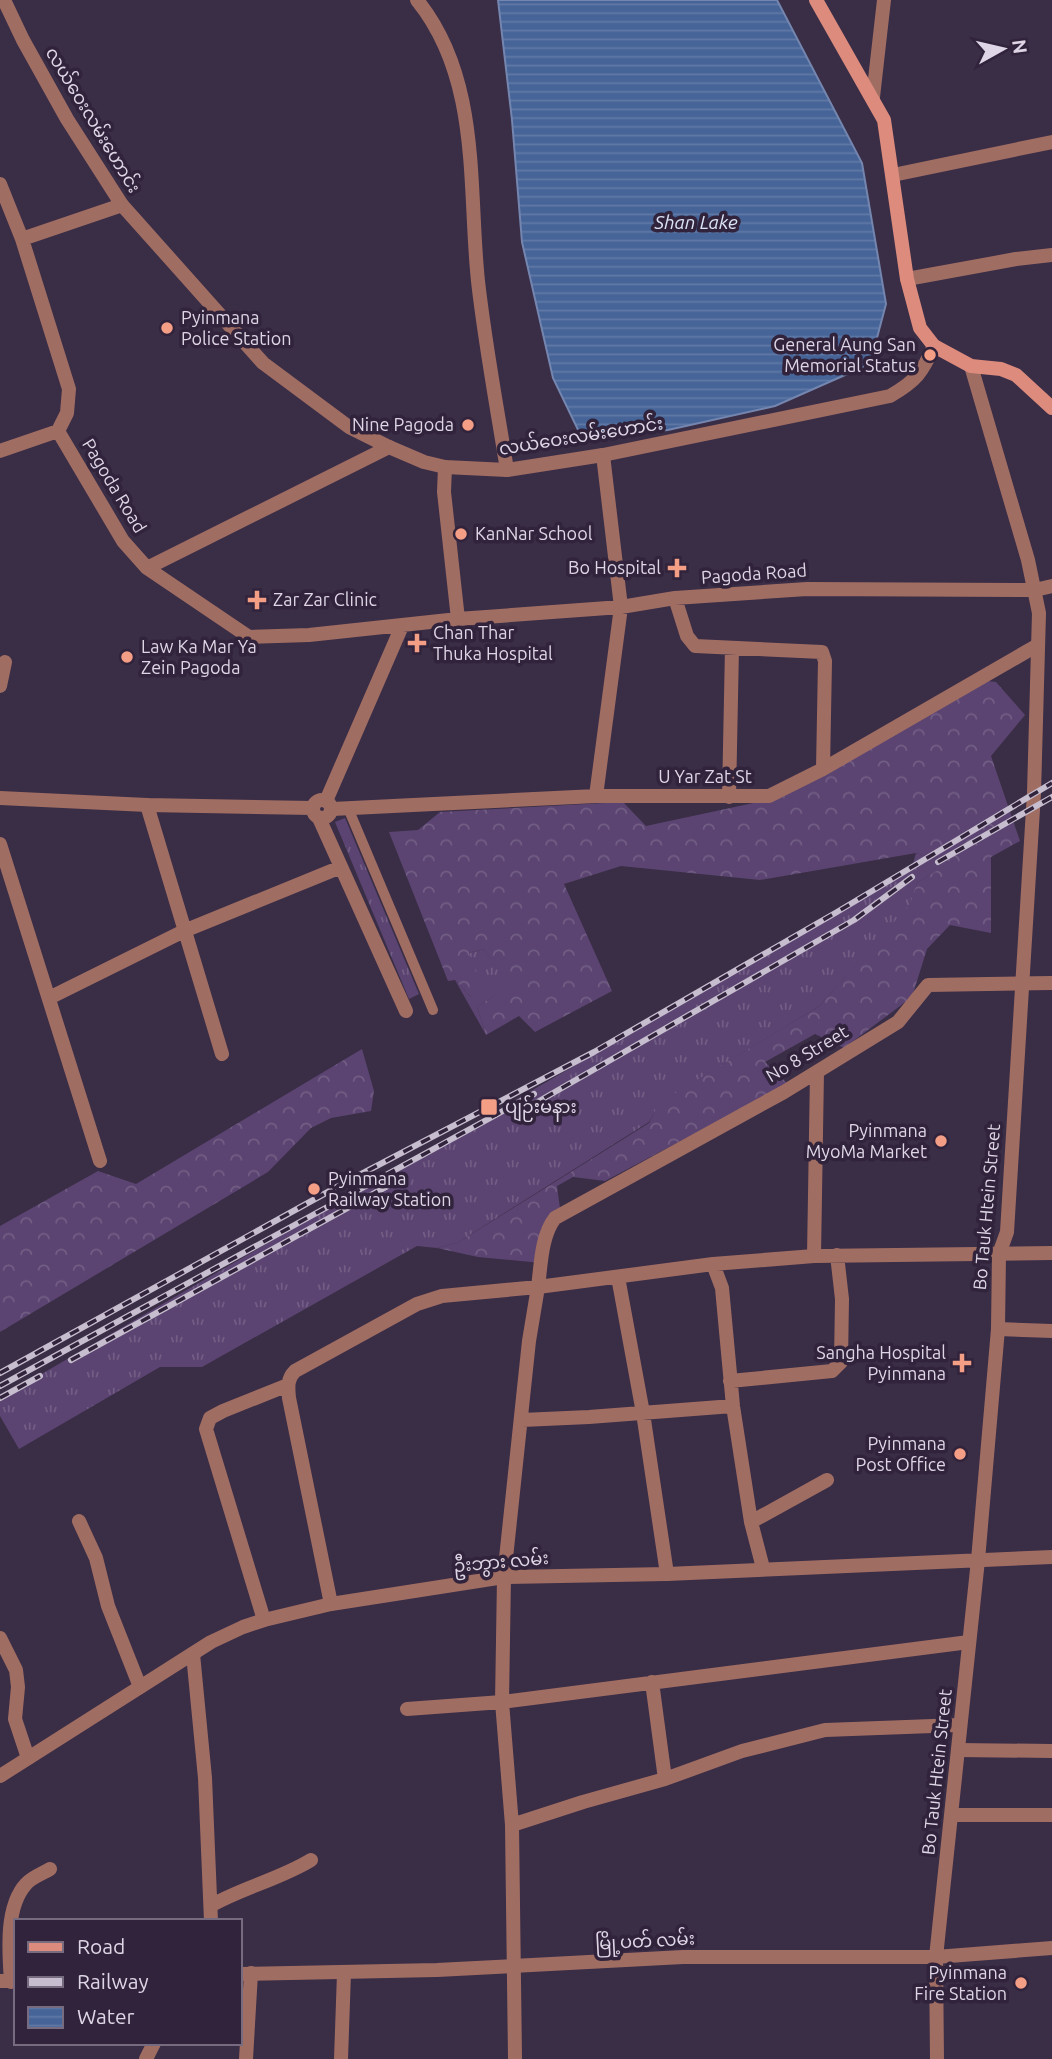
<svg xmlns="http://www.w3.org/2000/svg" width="1052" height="2059" font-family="Ubuntu,'Noto Sans Myanmar',sans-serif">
<defs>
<pattern id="grass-tufts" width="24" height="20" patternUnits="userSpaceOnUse" patternTransform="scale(1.75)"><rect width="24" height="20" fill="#5b4471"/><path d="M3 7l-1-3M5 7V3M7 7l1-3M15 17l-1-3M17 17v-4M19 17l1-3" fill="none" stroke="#725e85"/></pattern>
<pattern id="forest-crowns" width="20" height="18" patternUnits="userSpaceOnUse" patternTransform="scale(1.75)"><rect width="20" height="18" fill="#5b4471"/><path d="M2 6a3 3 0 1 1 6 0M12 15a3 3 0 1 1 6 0" fill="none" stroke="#725e85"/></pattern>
<pattern id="water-rules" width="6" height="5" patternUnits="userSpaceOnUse" patternTransform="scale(1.75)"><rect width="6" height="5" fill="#466497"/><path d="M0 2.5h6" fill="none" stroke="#6079a6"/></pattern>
</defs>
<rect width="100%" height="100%" fill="#3a2d46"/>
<path fill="url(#grass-tufts)" d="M345,818L419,994L409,999L335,822Z
M916,853L950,863L917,883L911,904L818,1007L660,1103L649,1122L457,1243L437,1248L417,1246L202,1367H160L19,1449L0,1416V1398L911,871Z
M484,949L509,986L477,1007L486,1035L455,980L471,997L469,953Z"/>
<path fill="url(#forest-crowns)" d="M987,681L996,682L1025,715L991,756L1020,841L991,857V933L950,925L927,949L912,997L844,1048L815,1034L765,1062L788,1084L605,1181L573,1177L557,1186L561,1216L542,1263L478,1257L437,1248L457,1243L649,1123L659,1103L818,1007L910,904L917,883L949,863L916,853L760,880L621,866L564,884L612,991L535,1032L519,1016L486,1035L477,1007L508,986L484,949L469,953L483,987L471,997L455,980L448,981L389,832L418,830L440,812L623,802L646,826L782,797Z
M362,1049L374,1091L371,1111L331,1118L311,1128L268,1172L0,1332V1226L98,1171L136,1184Z"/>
<path fill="url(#water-rules)" stroke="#7486af" stroke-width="2" d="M498,0H777L862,163L886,304L870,364L775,406L668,430L581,436L553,378L522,242L512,120Z"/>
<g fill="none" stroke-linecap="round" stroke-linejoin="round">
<path stroke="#a06d63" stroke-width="10" d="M348,808L433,1010"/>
<path stroke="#a06d63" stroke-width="14" d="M417,0C481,79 468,186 478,281C485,344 497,407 507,470
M873,97L884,0
M893,175L1052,142
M0,184L22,239L69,389L67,413L58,431L123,541L147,568L249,637L309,635L458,619L621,607L675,598L807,589L1035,590L1052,586
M22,239L122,205
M907,279L1016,259L1052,255
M0,451L58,431
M445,467L444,492L458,619
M147,568L389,447
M675,598L687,636L695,646L822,652L825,661L823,769
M0,686L5,662
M596,796L621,607L603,455
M729,797L732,648
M326,801L402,626
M147,805L222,1054
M332,809L596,796H769L823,769L1038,645
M319,818L406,1011
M0,844L100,1161
M49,998L184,931L341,867
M814,1256L817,1072
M713,1264L722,1288L733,1406L751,1522L763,1568
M618,1277L643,1413L667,1574
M998,1329L1052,1331
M730,1381L832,1371L841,1362L842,1299L837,1255
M522,1420L589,1417L733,1406
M79,1521L96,1558L108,1606L140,1687
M751,1522L827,1480
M331,1604L289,1398C288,1387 287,1379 295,1371L417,1304L442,1296L538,1287C541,1265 541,1236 555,1218L784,1092L898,1022L928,985L1052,983
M264,1620L206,1429L210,1418L223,1411L288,1385
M0,1638L16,1670L18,1687L15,1719L28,1758
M193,1654L205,1778L211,1921
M652,1682L665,1779
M407,1709L502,1702L969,1642
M958,1750L1052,1751
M953,1815H1052
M512,1825L583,1802L665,1779L742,1751L825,1730L960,1725
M212,1905C244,1887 280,1879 311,1860
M11,1982C9,1952 5,1907 26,1884C32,1877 42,1874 50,1869
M146,2059L154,2043
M246,2059L251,1973
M341,2059L344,1973
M515,2059L512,1825L502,1702L504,1577L529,1341L538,1287L713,1264L814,1256L1052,1253"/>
<path stroke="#a06d63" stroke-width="14" d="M4,0L23,40L67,119L122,205L263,363L349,427L389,447L424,462L445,467L507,470L603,455L890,396C916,381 922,373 934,346
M0,798L147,805L313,808
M313 809a9 9 0 1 1 18 0a9 9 0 1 1-18 0Z
M0,1776L211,1642L243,1627L264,1620L331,1604L504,1577L667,1574L1052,1557
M240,1974L437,1970L683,1957H936L1052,1948
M0,1981H16
M937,2059L936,1957L978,1560L998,1329L999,1254L1007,1232L1034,793L1039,613L1028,560L971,366"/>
<path stroke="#dc8b7d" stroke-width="14" d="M816,0L884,120L907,279L920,328L934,346L971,366L1001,369L1016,375L1052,408"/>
<defs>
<path id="rail" d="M938,862L1052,797
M527,1108L854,920L912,877
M71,1360L402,1178
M0,1373L344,1183L594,1052L837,912L1052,783
M0,1386L534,1094
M0,1398L40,1376"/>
</defs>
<use href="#rail" stroke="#c6bdce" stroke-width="6"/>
<use href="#rail" stroke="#30233b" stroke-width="3.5" stroke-dasharray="10" stroke-linecap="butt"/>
</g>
<g fill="#f49e86" stroke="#30233b" stroke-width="2.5">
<circle cx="167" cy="328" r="7"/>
<circle cx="930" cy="355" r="7"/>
<circle cx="468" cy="425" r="7"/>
<circle cx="461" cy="534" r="7"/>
<path d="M673.5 557.5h7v7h7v7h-7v7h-7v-7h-7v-7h7z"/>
<path d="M253.5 589.5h7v7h7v7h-7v7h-7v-7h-7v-7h7z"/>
<path d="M413.5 632.5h7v7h7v7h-7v7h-7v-7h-7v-7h7z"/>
<circle cx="127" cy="657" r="7"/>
<rect x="480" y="1098" width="18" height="18" rx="3.5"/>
<circle cx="941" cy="1141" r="7"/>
<circle cx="314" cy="1189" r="7"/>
<path d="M958.5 1352.5h7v7h7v7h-7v7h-7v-7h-7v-7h7z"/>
<circle cx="960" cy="1454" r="7"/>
<circle cx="1021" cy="1983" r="7"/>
</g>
<g text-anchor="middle" stroke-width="7" stroke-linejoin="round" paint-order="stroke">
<g font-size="18" fill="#ded6e6" stroke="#30233b">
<text transform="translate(93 120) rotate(59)" y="6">လယ်ဝေးလမ်းဟောင်း</text>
<text transform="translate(581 436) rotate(-9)" y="6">လယ်ဝေးလမ်းဟောင်း</text>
<text transform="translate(114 486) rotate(59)" y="6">Pagoda Road</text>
<text transform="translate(754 574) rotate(-4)" y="6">Pagoda Road</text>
<text x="705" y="783">U Yar Zat St</text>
<text transform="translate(807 1054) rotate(-31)" y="6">No 8 Street</text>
<text transform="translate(987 1207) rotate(-85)" y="6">Bo Tauk Htein Street</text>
<text transform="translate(501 1562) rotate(-5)" y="6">ဦးဘွား လမ်း</text>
<text transform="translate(937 1772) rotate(-84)" y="6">Bo Tauk Htein Street</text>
<text transform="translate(645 1941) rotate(-3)" y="6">မြို့ပတ် လမ်း</text>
</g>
<g font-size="18" fill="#ded6e6" stroke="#30233b" text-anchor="start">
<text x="181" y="324">Pyinmana<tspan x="181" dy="21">Police Station</tspan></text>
<text x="916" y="351" text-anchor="end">General Aung San<tspan x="916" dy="21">Memorial Status</tspan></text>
<text x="454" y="431" text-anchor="end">Nine Pagoda</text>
<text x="475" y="540">KanNar School</text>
<text x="661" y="574" text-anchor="end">Bo Hospital</text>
<text x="273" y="606">Zar Zar Clinic</text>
<text x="433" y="639">Chan Thar<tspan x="433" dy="21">Thuka Hospital</tspan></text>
<text x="141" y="653">Law Ka Mar Ya<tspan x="141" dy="21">Zein Pagoda</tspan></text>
<text x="505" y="1113">ပျဉ်းမနား</text>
<text x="927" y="1137" text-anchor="end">Pyinmana<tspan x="927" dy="21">MyoMa Market</tspan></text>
<text x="328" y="1185">Pyinmana<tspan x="328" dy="21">Railway Station</tspan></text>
<text x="946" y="1359" text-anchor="end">Sangha Hospital<tspan x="946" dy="21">Pyinmana</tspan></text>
<text x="946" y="1450" text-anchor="end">Pyinmana<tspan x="946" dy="21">Post Office</tspan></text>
<text x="1007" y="1979" text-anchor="end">Pyinmana<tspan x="1007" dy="21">Fire Station</tspan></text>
</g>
<g font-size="19" font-style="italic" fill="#dbe4f4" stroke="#30233b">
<text x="696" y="229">Shan Lake</text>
</g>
</g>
<rect x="14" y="1919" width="228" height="126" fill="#30233b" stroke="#766b7f" stroke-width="2"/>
<rect x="28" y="1942" width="35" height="10" fill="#dc8b7d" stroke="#766b7f" stroke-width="2"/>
<text x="77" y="1954" font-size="21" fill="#ded6e6">Road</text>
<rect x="28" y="1977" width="35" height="10" fill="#c6bdce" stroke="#766b7f" stroke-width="2"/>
<text x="77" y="1989" font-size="21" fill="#ded6e6">Railway</text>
<rect x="28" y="2007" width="35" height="21" fill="url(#water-rules)" stroke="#766b7f" stroke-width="2"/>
<text x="77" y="2024" font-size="21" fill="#ded6e6">Water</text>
<g transform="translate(1003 49) rotate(82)" stroke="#30233b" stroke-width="5" paint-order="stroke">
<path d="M0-5L12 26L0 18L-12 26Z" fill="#ded6e6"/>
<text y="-10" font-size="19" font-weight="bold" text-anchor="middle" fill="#ded6e6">N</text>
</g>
</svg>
